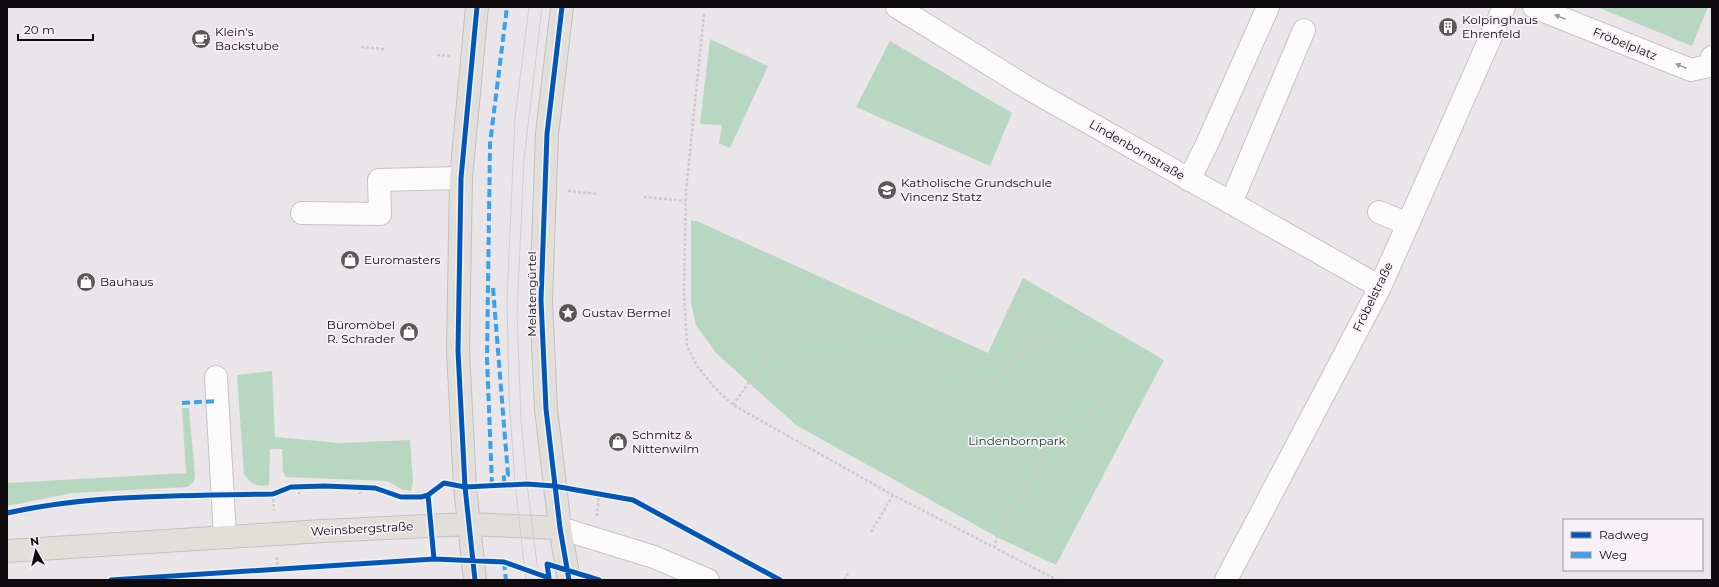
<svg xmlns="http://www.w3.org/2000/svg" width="1719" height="587" font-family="Montserrat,sans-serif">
<rect width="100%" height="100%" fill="#e9e5e9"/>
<path fill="#b8d7c1" d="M1597,7H1708L1692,46Z
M710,39L768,66L730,148L719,143L722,125L700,124Z
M890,41L1012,113L990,166L856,107Z
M691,220L699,222L988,353L1023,278L1164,360L1056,565L997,537L796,425L716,353L696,325L691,303Z
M272,371L275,437L339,443L410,440L413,481L411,491L401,489L387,481L286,477L283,472L282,449H270L269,485C256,487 252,485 244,474L237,375Z
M182,408H189L195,475L194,482L187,487L72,493L7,506V483L186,473Z"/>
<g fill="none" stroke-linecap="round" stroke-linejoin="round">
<defs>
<path id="minor" d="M897,7L1033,91L1380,287
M1534,7L1691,70L1708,66L1712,57
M1189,180L1207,144L1268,7
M1231,203L1304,30
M1379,212L1408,224
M302,213L380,214L379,180L461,178
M216,377L225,537
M560,528L654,557L708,580
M1226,580L1380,287L1504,7"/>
<path id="major" d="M562,7L547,134L541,300L546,409L560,528L569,580
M7,551L323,531L469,524L560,528
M475,580L465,487L458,351L461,178L477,7"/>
</defs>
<use href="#minor" stroke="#c5c2c5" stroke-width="24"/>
<use href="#major" stroke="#c2c0c2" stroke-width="24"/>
<path stroke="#ccc" stroke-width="2.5" stroke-dasharray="3 2" stroke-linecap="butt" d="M704,14L686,191L684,291L687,346L697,366L715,388L733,405L893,495L1057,580
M361,47L384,49
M437,55L450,56
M568,191L597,194
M644,197L686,201
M1007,310L1020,319L1043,341
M733,405C754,376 768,348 805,339C810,338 817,336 823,336C837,337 850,346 864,347C881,348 905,343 921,352C935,360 975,383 990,382C999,381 1005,372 1011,366C1025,349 1044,341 1064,333C1084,340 1099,350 1114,363V383L1095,412L1058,432L997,537L994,548
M299,487V494
M360,487V494
M273,494L274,510
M597,516L599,492
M871,532L893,495
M277,557L278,569
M844,580L848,573"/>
<use href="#minor" stroke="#fcfbfc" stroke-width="22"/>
<use href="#major" stroke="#e2dfdb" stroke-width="22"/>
<path stroke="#d0cfd0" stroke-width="1" d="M526,580L515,484L509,395L507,300L515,118L529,7
M539,580L527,484L521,419L517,314L524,159L542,7"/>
<path stroke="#3ca1e9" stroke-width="4" stroke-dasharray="8 4" stroke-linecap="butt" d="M493,288L508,475H504V485
M182,403L217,401
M492,485L487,359L490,144L507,7
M504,562L506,580"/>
<defs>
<path id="cycleway" d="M562,7L547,134L541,300L546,409L560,528L569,580
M428,495L434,559
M7,513C93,494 185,496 273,494L291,487L325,486L375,488L401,497H421L428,495L444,483L465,487L527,484L554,486L633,500L780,580
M111,580L434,559L504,562L549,578L547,564L599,580
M475,580L465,487L458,351L461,178L477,7"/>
</defs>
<use href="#cycleway" stroke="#f7f1f7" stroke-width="8"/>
<use href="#cycleway" stroke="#0057b8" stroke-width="5"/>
</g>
<defs><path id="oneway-solid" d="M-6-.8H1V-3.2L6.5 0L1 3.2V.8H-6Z"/></defs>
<g fill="#9c9b9c">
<use href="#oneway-solid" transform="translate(1560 17) rotate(-158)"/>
<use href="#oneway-solid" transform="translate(1681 66) rotate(-158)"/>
</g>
<defs>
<symbol id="building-disc" viewBox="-11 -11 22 22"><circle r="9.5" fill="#5a575a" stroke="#f7f1f7"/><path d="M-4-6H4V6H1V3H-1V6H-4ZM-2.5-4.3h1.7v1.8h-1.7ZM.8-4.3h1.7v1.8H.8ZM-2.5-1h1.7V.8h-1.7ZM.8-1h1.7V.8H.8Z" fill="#fff"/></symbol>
<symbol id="cafe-disc" viewBox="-11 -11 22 22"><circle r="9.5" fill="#5a575a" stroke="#f7f1f7"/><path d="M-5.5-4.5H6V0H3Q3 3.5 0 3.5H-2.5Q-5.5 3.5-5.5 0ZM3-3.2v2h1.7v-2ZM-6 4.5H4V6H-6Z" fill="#fff"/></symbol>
<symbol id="school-disc" viewBox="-11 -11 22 22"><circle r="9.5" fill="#5a575a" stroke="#f7f1f7"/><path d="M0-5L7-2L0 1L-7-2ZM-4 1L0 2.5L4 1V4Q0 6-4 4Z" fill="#fff"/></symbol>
<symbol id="shop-disc" viewBox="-11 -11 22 22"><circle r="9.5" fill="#5a575a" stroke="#f7f1f7"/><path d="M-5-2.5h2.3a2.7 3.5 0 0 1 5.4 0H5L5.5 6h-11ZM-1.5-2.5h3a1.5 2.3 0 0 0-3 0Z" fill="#fff"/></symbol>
<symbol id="sight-disc" viewBox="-11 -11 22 22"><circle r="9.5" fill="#5a575a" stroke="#f7f1f7"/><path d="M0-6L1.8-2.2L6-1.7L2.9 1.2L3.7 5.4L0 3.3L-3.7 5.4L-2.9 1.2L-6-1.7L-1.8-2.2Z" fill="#fff"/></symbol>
</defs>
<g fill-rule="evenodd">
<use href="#building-disc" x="1437" y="16" width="22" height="22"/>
<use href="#cafe-disc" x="190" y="28" width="22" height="22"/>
<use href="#school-disc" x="876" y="179" width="22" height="22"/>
<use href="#shop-disc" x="339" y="249" width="22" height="22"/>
<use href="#shop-disc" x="75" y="271" width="22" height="22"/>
<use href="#sight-disc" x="557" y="302" width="22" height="22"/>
<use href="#shop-disc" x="398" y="321" width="22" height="22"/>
<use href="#shop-disc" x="607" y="431" width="22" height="22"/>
</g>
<g text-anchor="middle" stroke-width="3.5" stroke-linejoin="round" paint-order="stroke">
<g font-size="12" fill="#0d0b0d" stroke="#f7f1f7" text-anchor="start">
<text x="1462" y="24">Kolpinghaus<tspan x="1462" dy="14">Ehrenfeld</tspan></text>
<text x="215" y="36">Klein's<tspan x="215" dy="14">Backstube</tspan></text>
<text x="901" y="187">Katholische Grundschule<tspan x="901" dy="14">Vincenz Statz</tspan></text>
<text x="364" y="264">Euromasters</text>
<text x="100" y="286">Bauhaus</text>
<text x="582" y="317">Gustav Bermel</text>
<text x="395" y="329" text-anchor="end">Büromöbel<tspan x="395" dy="14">R. Schrader</tspan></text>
<text x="632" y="439">Schmitz &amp;<tspan x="632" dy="14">Nittenwilm</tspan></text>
</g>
<g font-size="12" fill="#0d0b0d" stroke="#f7f1f7">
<text transform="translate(1625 44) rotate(22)" y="4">Fröbelplatz</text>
<text transform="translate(1137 150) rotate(30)" y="4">Lindenbornstraße</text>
<text transform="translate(532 294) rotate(-90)" y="4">Melatengürtel</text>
<text transform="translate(1373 297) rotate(-64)" y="4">Fröbelstraße</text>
<text transform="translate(362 529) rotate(-3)" y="4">Weinsbergstraße</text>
</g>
<g font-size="12" fill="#154225" stroke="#f7f1f7">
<text x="1017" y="445">Lindenbornpark</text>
</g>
</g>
<rect width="1719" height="587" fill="none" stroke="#0d0b0d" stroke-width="16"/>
<rect x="1563" y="519" width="140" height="52" fill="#f7f1f7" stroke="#999599"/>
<rect x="1571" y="532" width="20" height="6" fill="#0057b8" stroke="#999599"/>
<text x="1599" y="539" font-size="12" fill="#0d0b0d">Radweg</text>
<rect x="1571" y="552" width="20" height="6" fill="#3ca1e9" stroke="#999599"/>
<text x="1599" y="559" font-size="12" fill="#0d0b0d">Weg</text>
<g transform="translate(36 551) rotate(352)" stroke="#f7f1f7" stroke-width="3" paint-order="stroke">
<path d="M0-3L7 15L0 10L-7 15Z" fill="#0d0b0d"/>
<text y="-6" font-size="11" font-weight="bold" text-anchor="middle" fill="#0d0b0d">N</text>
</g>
<path d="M18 34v6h75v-6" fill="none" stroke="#0d0b0d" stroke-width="2"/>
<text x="24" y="34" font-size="12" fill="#0d0b0d" stroke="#f7f1f7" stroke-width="3" paint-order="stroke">20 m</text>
</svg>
